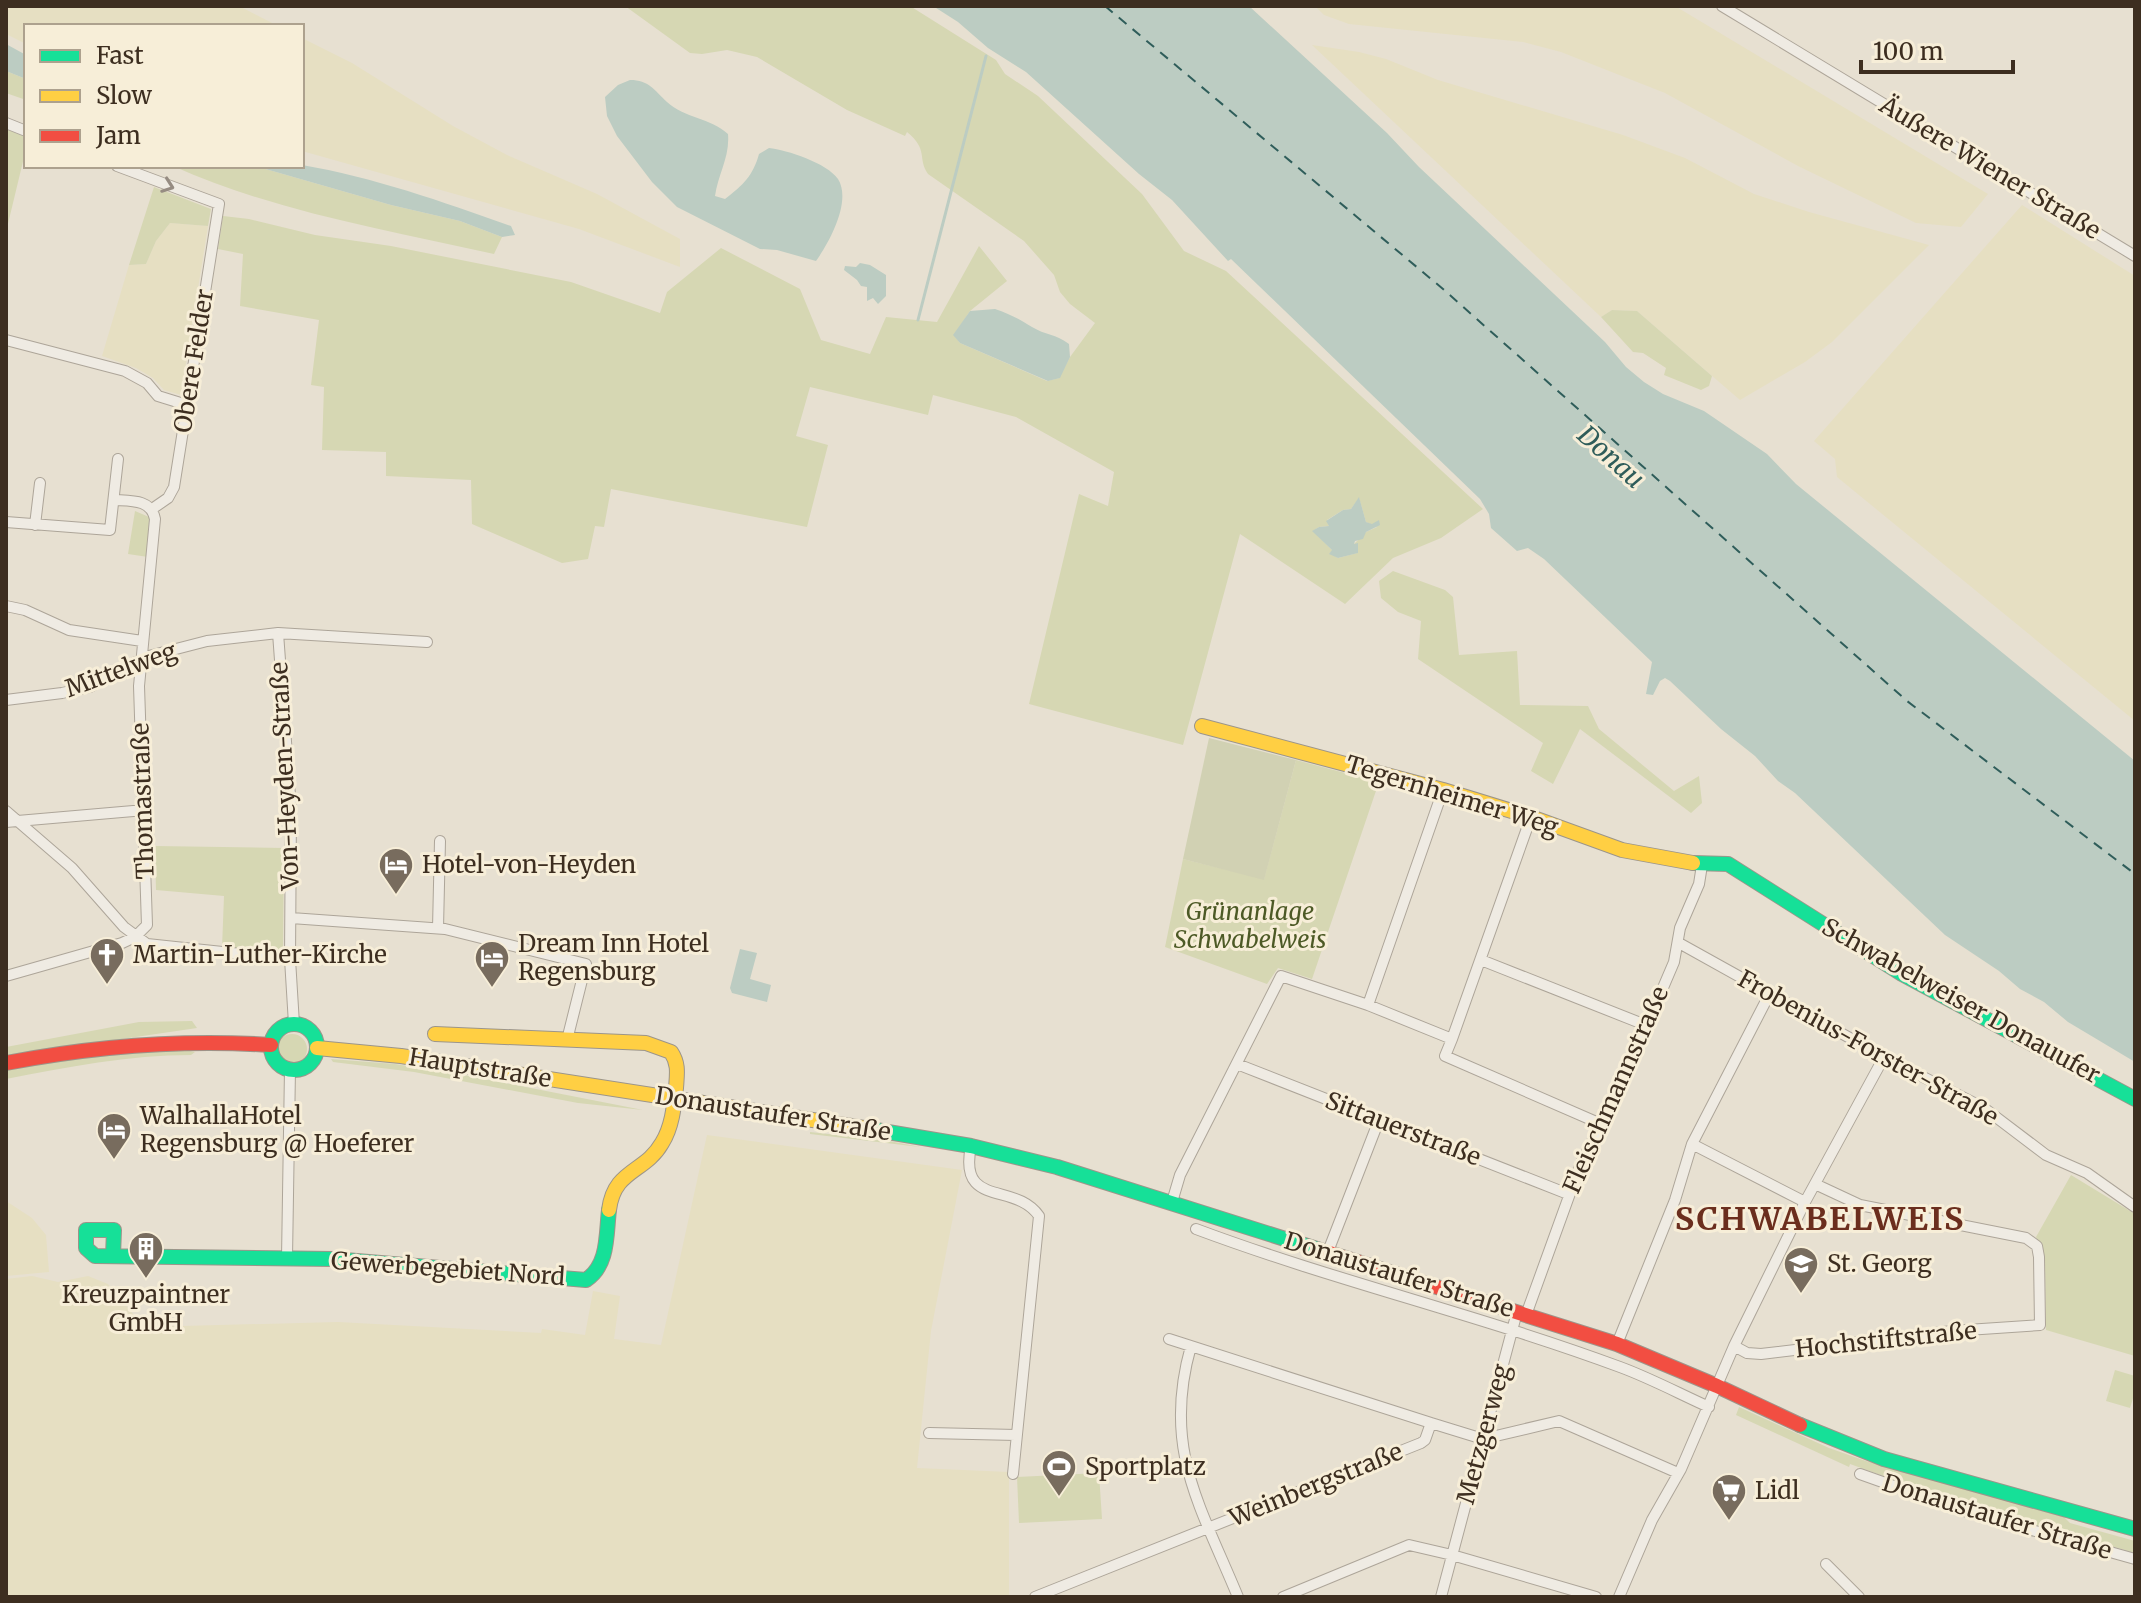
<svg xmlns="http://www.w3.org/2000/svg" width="2141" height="1603" font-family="Merriweather,serif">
<rect width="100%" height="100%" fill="#e7e0d1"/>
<path fill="#e6dfc2" d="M6,6H239L278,26H26V44L6,34Z
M1315,6H1675L1988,194L1961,227L1916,223L1798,166L1665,93L1561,52L1523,42L1349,24L1324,15Z
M302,38L352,63L453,126L507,155L597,194L680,239V267L579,229L302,151Z
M1312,45L1359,52L1386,59L1438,80L1623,135L1685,158L1754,194L1809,212L1929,245L1832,342L1805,362L1740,400L1637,311L1612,310L1601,317Z
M2022,205L2135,276V721L1837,477L1835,459L1814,441Z
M170,223L208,226L181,395L164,390L153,378L136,368L102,356L129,265L146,264L156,241Z
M707,1135L962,1170L931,1331L917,1468L1009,1472V1597H6V1279L32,1276L58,1282L88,1276L108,1284L144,1327L338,1322L541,1333L542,1329L585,1335L593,1291L620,1296L614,1339L661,1345Z
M6,1201L32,1218L46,1235L49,1272L6,1276Z"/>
<path fill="#d6d7b3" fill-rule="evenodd" d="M625,6H910L996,60L1005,74L1038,96L1142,194L1184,251L1226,271L1483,509L1441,538L1393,558L1345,604L1240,534L1183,745L1029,704L1079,494L1108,506L1114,472L1016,417L933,395L928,415L810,387L796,436L828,445L807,527L611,489L604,527L595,526L588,559L562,563L472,524L471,480L386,476V452L322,450L324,387L311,385L319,320L240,306L243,254L218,249L223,216L249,219L315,235L391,246L571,282L660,313L667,292L721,248L800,289L821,340L870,354L886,317L937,322L979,246L1007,281L970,311L954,335L960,343L1047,381L1059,378L1070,357L1095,323L1070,304L1060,292L1054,275L1024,241L928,174C917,158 929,150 907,132L905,136L847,110L757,57L727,50L702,54L690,53ZM1359,498L1366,522L1377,527L1366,532L1353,545L1357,553L1338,558L1330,553L1333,551L1313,531L1319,527L1329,526L1327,520L1343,510L1351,509Z
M6,71L26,79V100L6,93Z
M6,129L26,137V149L6,232Z
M173,166H255L391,205L460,221L502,237L494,254C386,230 273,211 173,166Z
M154,187L211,209L208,226L170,223L156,241L146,264L129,265Z
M1612,310L1637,311L1712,376L1709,386L1701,390L1664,375L1666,368L1643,353L1633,352L1601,317Z
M135,511L149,517L148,557L128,554Z
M1393,571L1445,590L1453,597L1459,655L1517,651L1520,705L1588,706L1599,729L1674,791L1699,776L1702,803L1691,813L1580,729L1553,784L1531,771L1543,743L1418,659L1421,621L1398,612L1381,598L1379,581Z
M1296,760L1379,782L1312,979L1278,968L1267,984L1165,947L1183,859L1264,879Z
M155,846L284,848L283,952L222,948L224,896L156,890Z
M192,1021L197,1028L6,1056V1047L139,1022Z
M277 1049a15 15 0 1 1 30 0a15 15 0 1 1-30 0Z
M175,1048L195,1052L191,1055C129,1055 67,1067 6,1079V1070C62,1060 117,1050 175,1048Z
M331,1059L395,1064L459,1074L643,1110L578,1103L414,1072L333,1062Z
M810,1132L884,1140L920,1147L810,1134Z
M2071,1175L2135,1214V1356L2046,1330L2045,1259L2036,1237Z
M2115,1370L2135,1376V1392L2130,1408L2106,1401Z
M1739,1407L1829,1448L1866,1461L2064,1517L2070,1523L2135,1541V1553H2132L2131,1556L2125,1554V1550L2107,1545L2105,1549L2100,1547V1543L2006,1517H1990L1991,1513L1974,1508L1966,1510L1967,1506L1850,1464L1849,1467L1736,1415Z
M1099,1473L1102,1519L1019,1523L1017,1477Z"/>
<path fill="#d1d1b3" d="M1209,738L1296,760L1264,880L1183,859Z"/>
<path fill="#bcccc2" d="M933,6H1249L1387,133L1419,167L1605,342L1626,367L1644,382L1663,394L1704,411L1767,454L1796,484L2135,761V1062L2068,1022L2044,1002L2020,989L1999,971L1945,935L1795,793L1778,781L1755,756L1721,729L1670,681L1665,678L1660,681L1653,695L1646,694L1652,662L1544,559L1528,548L1517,551L1491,528L1489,514L1480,499L1231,259L1228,261L1172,200L1139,174L1026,72L988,48L958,22Z
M6,44L26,55V79L6,71Z
M630,80C649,80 654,90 667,102C684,118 711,118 728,134C730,157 718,174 715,196L725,199C743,185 753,176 759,154L769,148C787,150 827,163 838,179C852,201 829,243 816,261L777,250L760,249L677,207L652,182L617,136L607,116L605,97L618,85Z
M302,165C373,177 443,202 511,226L515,235L502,237L460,221L391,205L255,166Z
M860,263L870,265L886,275V296L878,304L873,298L867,301V287L861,286L857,280L844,270L845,266L856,267Z
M995,309C1010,314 1019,319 1032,327C1045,335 1056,334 1069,344L1070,357L1060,378L1048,381L960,343L953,335L970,311Z
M1359,497L1366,522L1372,524L1379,520L1380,525L1366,532L1363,539L1355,541L1354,544L1358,543V553L1338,558L1329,554L1332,550L1312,531L1319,527L1329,526L1326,521L1343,510L1351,509Z
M740,949L757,953L750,979L771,985L767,1002L732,993L730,988Z"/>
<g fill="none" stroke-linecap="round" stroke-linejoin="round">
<path stroke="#bcccc2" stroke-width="3" d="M918,320L986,56"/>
<path stroke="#2f5d5a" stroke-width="2" stroke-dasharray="10 8" stroke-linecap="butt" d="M1105,6L1443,289L1907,701L2135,874"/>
<defs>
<path id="street" d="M1722,6L2135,256
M6,123L26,131
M117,166L219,204L174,487L168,498L152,509
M6,340L125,371L147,383L158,396L187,405
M6,522L110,530L118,459
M35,525L40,483
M6,606L25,610L69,630L142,641
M278,633L291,809L290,959L294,1024
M6,700L62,693L90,687L145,657L207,641L278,633L427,642
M6,811L72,868L124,927L147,944L290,959
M6,822L145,810
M291,918L445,929L586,964L567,1040
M438,928L440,841
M1679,943L1884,1057L1984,1108L2046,1155L2087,1173L2135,1207
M1481,960L1648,1026
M6,976L122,943L135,937L147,925L139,686L155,519C151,499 131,501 114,500
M1368,1005L1443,790
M1452,1039L1531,817
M1237,1064L1568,1194
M1692,1144L1805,1202
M971,1146C958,1209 1015,1181 1039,1216L1013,1474
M1172,1202L1180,1175L1281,976L1368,1005L1452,1039L1445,1056L1601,1124
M1196,1229C1335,1281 1480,1315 1620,1367C1650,1378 1680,1394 1709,1407
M1327,1254L1379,1120
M287,1258L290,1069
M1526,1315L1581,1163L1621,1086L1674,962L1680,928L1699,884L1702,865
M1169,1339L1431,1423
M1617,1344L1675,1200L1692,1144L1770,993
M1191,1346C1162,1448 1200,1505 1238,1597
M1734,1346L1747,1353L1761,1354L1952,1331L2040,1325L2039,1257L2037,1246L2026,1238L1860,1205L1815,1184
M929,1433L1016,1435
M1860,1474L1964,1511L2135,1559
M1826,1564L1859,1597
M1035,1597L1421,1443L1425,1440L1431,1423L1483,1439L1559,1421L1678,1473
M1283,1597L1409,1545L1452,1555L1596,1597
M1441,1597L1517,1312
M1619,1597L1652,1520L1681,1469L1734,1346L1805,1202L1884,1057"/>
<path id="fast" d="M1693,863L1728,864L1902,974L2135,1099
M271 1047a23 23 0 1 1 46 0a23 23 0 1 1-46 0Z
M864,1128L971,1146L1057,1167L1323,1251
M113,1256L114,1230H86V1248L95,1256L333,1259L586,1280C609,1265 606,1234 609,1210
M1800,1425L1884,1459L2135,1529"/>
<path id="slow" d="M1202,726L1443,790L1531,817L1622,850L1693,863
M435,1034L646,1043L671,1052C679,1064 677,1074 676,1088C674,1107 672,1127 662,1143C645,1173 614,1169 609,1210
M317,1048L401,1056L864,1128"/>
<path id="jam" d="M6,1063C95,1046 181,1039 271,1045
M1323,1251L1617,1344L1717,1386L1800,1425"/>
</defs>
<use href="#street" stroke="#ada599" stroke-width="12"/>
<use href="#fast" stroke="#9c958a" stroke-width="16"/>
<use href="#slow" stroke="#9c958a" stroke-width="16"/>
<use href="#jam" stroke="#9c958a" stroke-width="16"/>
<use href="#street" stroke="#efebe3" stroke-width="10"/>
<use href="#fast" stroke="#16e098" stroke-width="14"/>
<use href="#slow" stroke="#ffcf43" stroke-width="14"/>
<use href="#jam" stroke="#f24e42" stroke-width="14"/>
</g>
<defs><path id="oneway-chevron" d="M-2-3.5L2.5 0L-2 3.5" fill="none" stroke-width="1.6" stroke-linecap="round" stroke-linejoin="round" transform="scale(2)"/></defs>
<use stroke="#968c82" href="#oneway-chevron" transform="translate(168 186) rotate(20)"/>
<defs>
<symbol id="hotel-pin" viewBox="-11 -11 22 30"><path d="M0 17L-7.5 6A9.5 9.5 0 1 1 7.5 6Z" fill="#786c5e" stroke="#f7eed8"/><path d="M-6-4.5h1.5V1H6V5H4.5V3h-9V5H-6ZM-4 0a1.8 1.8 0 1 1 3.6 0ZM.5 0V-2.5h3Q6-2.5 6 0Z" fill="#fff"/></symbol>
<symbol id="church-pin" viewBox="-11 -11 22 30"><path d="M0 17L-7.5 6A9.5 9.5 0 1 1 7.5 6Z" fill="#786c5e" stroke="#f7eed8"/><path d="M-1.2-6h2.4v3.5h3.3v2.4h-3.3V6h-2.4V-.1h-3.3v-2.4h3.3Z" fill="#fff"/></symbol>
<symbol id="building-pin" viewBox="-11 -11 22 30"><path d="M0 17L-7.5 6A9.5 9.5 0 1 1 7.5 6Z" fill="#786c5e" stroke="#f7eed8"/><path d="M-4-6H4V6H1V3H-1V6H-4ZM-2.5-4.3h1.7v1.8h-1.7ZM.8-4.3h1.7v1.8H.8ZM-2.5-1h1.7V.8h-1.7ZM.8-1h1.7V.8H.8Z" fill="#fff"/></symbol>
<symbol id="school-pin" viewBox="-11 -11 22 30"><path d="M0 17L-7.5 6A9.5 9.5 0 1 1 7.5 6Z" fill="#786c5e" stroke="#f7eed8"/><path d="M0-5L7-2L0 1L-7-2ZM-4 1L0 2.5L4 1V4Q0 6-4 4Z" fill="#fff"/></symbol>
<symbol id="stadium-pin" viewBox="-11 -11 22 30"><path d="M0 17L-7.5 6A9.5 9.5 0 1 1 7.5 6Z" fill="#786c5e" stroke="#f7eed8"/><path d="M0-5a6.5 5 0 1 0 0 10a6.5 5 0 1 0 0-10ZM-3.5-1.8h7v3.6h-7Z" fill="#fff"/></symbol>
<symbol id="supermarket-pin" viewBox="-11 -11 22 30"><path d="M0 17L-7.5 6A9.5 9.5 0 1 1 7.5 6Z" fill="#786c5e" stroke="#f7eed8"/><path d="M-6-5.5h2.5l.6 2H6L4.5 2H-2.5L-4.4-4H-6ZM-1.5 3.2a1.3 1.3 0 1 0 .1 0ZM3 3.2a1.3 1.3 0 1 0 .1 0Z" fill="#fff"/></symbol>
</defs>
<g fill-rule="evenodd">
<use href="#hotel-pin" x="376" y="845" width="40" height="54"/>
<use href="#church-pin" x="87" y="935" width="40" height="54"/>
<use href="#hotel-pin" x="472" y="938" width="40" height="54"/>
<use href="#hotel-pin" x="94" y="1110" width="40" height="54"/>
<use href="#building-pin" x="126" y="1229" width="40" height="54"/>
<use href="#school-pin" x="1781" y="1244" width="40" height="54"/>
<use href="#stadium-pin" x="1039" y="1447" width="40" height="54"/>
<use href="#supermarket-pin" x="1709" y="1471" width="40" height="54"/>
</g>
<g text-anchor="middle" stroke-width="6" stroke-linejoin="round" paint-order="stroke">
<g font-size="24" fill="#3d2e20" stroke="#f7eed8">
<text transform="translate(1990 168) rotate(31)" y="8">Äußere Wiener Straße</text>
<text transform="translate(194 361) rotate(-81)" y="8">Obere Felder</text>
<text transform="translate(121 670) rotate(-20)" y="8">Mittelweg</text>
<text transform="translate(285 776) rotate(-93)" y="8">Von-Heyden-Straße</text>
<text transform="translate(1452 796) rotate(17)" y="8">Tegernheimer Weg</text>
<text transform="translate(143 801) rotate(-92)" y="8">Thomastraße</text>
<text transform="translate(1961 1001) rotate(29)" y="8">Schwabelweiser Donauufer</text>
<text transform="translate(1868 1048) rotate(29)" y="8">Frobenius-Forster-Straße</text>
<text transform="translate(480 1068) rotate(9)" y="8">Hauptstraße</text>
<text transform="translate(1616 1090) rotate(-66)" y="8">Fleischmannstraße</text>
<text transform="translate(773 1114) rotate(9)" y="8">Donaustaufer Straße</text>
<text transform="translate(1403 1129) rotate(21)" y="8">Sittauerstraße</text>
<text transform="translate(448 1269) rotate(4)" y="8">Gewerbegebiet Nord</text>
<text transform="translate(1399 1275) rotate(17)" y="8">Donaustaufer Straße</text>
<text transform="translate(1886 1340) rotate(-6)" y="8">Hochstiftstraße</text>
<text transform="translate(1484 1434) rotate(-75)" y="8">Metzgerweg</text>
<text transform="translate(1316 1485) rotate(-22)" y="8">Weinbergstraße</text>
<text transform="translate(1997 1517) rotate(17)" y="8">Donaustaufer Straße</text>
</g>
<g font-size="24" fill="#3d2e20" stroke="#f7eed8" text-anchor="start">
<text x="422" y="873">Hotel-von-Heyden</text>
<text x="518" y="952">Dream Inn Hotel<tspan x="518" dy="28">Regensburg</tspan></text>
<text x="133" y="963">Martin-Luther-Kirche</text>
<text x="140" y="1124">WalhallaHotel<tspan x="140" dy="28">Regensburg @ Hoeferer</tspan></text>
<text x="1827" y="1272">St. Georg</text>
<text x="146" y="1303" text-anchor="middle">Kreuzpaintner<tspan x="146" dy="28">GmbH</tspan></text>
<text x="1085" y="1475">Sportplatz</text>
<text x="1755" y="1499">Lidl</text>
</g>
<g font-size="24" font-style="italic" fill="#4d5a26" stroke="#f7eed8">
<text x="1250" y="920">Grünanlage<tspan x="1250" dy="28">Schwabelweis</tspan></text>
</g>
<g font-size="26" font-style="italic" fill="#2f5d5a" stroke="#f7eed8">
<text transform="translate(1611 457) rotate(42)" y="9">Donau</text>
</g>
<g font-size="32" font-weight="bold" letter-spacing="2" fill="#6b2e1e" stroke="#f7eed8">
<text x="1820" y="1230">SCHWABELWEIS</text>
</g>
</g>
<rect width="2141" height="1603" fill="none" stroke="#3d2e20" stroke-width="16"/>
<rect x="24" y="24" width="280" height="144" fill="#f7eed8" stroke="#ada18e" stroke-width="2"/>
<rect x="40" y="50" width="40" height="12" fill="#16e098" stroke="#ada18e" stroke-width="2"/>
<text x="96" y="64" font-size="24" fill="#3d2e20">Fast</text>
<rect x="40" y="90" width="40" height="12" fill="#ffcf43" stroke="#ada18e" stroke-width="2"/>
<text x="96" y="104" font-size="24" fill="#3d2e20">Slow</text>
<rect x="40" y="130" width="40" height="12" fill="#f24e42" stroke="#ada18e" stroke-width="2"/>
<text x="96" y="144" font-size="24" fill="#3d2e20">Jam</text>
<path d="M1861 60v12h152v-12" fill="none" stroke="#3d2e20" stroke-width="4"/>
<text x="1873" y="60" font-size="24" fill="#3d2e20" stroke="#f7eed8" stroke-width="6" paint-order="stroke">100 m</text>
</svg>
